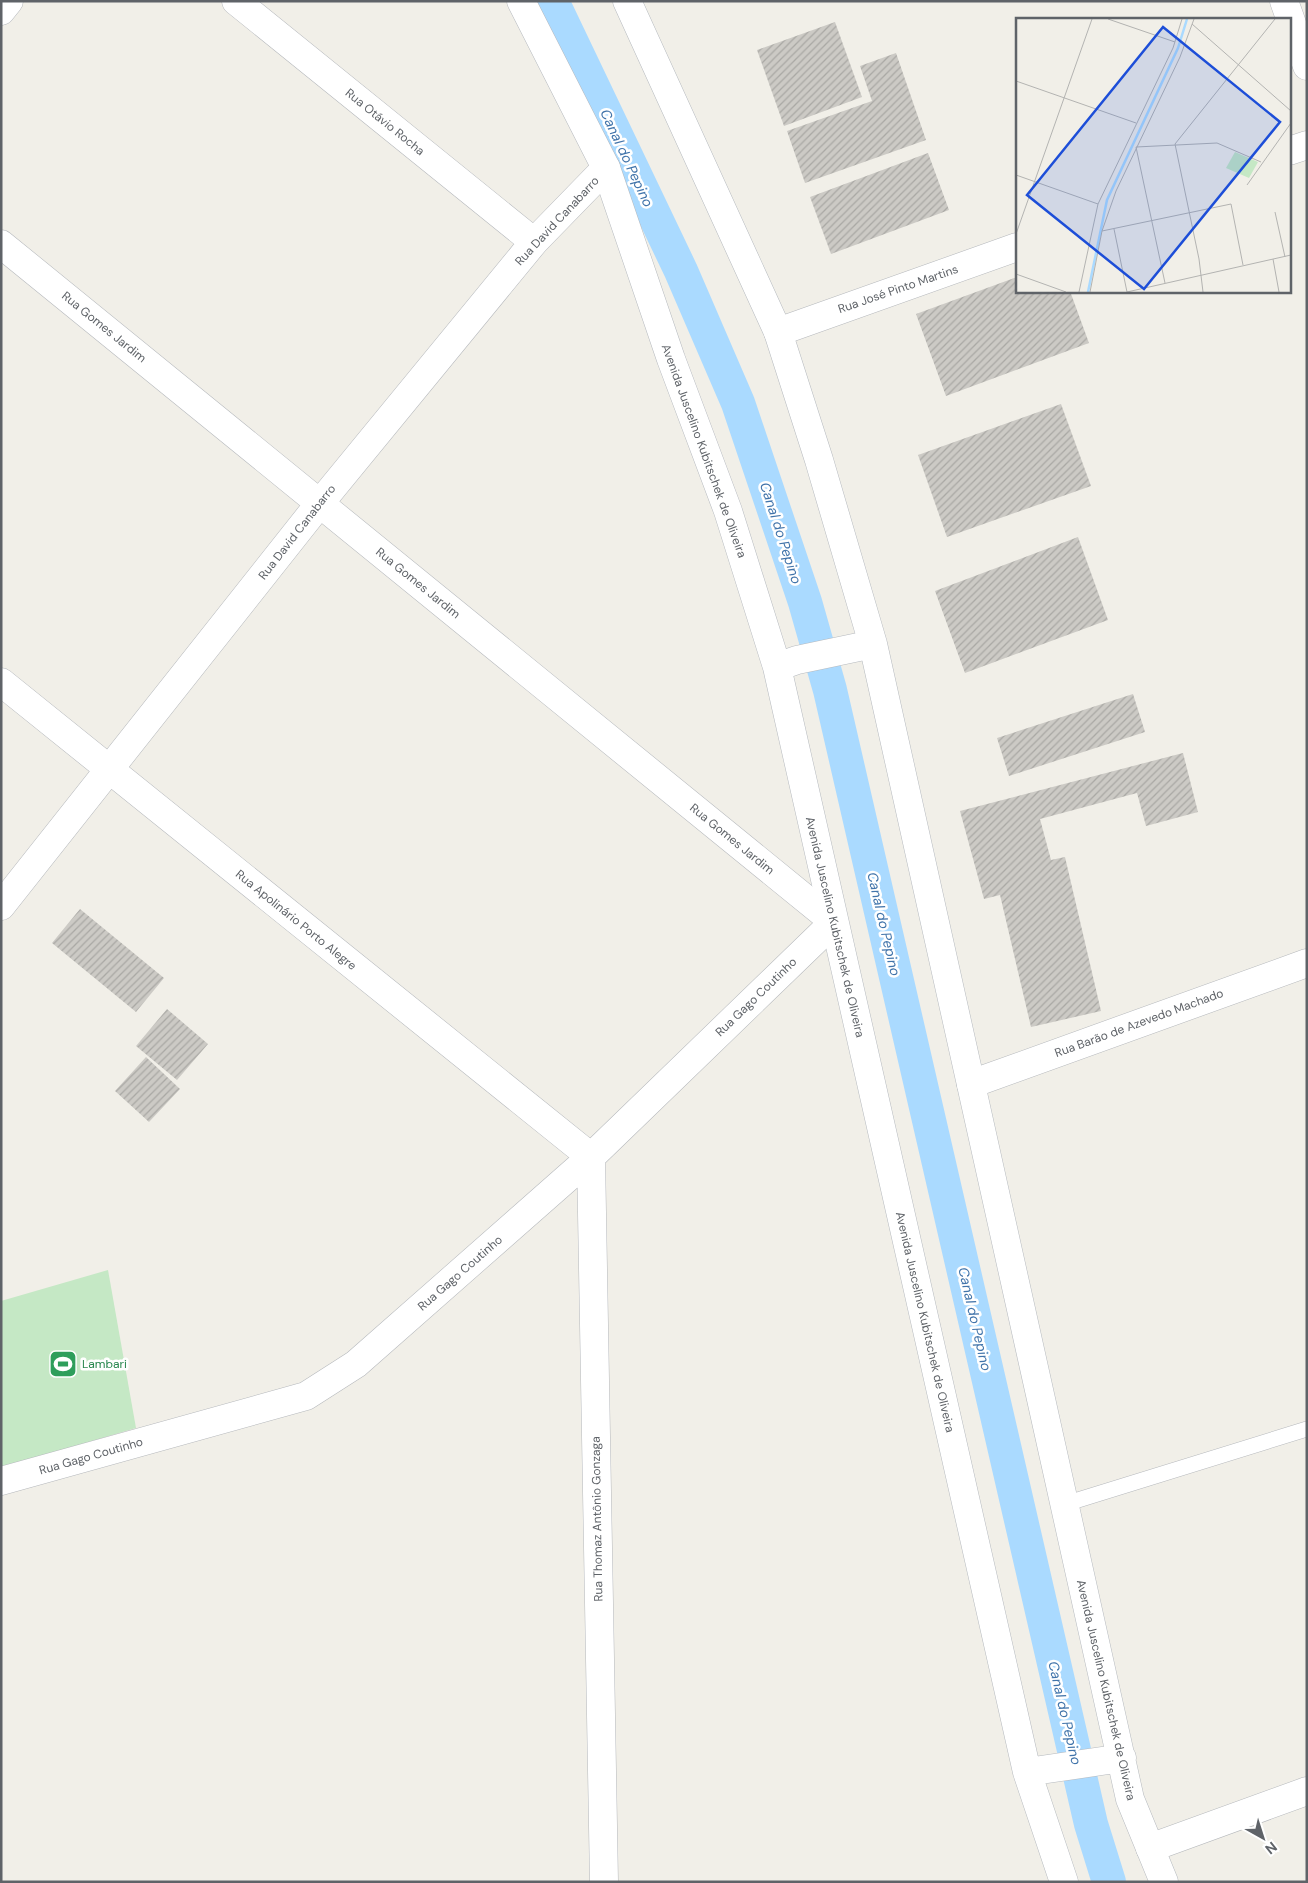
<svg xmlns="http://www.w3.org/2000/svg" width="1308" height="1883" font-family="'DM Sans',sans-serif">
<defs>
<pattern id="building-hatch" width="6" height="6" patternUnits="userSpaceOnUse" patternTransform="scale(1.25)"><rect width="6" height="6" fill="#cccac5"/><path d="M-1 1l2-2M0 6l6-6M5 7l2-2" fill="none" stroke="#a9a8a4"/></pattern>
</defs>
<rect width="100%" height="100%" fill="#f1efe8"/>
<path fill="#c5e8c5" d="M108,1270L136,1428L1,1468V1301Z"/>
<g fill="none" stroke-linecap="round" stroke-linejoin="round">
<path stroke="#aadaff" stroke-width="34" d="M552,1L681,271L738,403L805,602L830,690L1091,1824L1109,1882"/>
</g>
<path fill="url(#building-hatch)" d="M835,22L862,97L784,126L757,50Z
M896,53L926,140L805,183L787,131L872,101L860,66Z
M928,153L949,210L831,254L810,197Z
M1017,277V291H1070L1089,343L946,396L916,314Z
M1061,404L1091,486L947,537L918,455Z
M1078,537L1108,620L965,673L935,591Z
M1133,694L1145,732L1009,776L997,738Z
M1183,753L1198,812L1146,826L1137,793L1040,819L1051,860L1065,857L1101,1011L1031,1027L1000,895L984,899L960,811Z
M80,909L164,978L136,1012L52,943Z
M167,1009L208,1044L177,1080L136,1046Z
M146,1057L180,1089L149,1122L115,1091Z"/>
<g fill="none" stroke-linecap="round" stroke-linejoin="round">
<defs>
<path id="service" d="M1065,1504L1307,1429"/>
<path id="minor" d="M236,1L534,242
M1,244L834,922L591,1157L356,1364L306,1396L1,1481
M1,682L591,1157L604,1882
M1,906L320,503L534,242L606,168
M971,1084L1307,963
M1150,1848L1307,1791"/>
<path id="tertiary" d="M1284,1L1307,66
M1,11L9,1
M1289,151L1307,145
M778,332L1017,247"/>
<path id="secondary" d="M521,1L606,168L671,359L728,511L777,667L1027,1772L1064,1882
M627,1L778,332L819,460L873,644L1130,1799L1164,1882
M777,667L797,660L873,644
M1027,1772L1122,1758"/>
</defs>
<use href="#service" stroke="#b5b8bc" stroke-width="16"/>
<use href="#minor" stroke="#b5b8bc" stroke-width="29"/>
<use href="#tertiary" stroke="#b5b8bc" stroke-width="29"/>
<use href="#secondary" stroke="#b6babf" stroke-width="29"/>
<use href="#service" stroke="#fff" stroke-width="15"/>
<use href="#minor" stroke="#fff" stroke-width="28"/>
<use href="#tertiary" stroke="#fff" stroke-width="28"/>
<use href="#secondary" stroke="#fff" stroke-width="28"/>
</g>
<defs>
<symbol id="stadium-square" viewBox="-11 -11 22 22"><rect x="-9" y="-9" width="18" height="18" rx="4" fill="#2e9e5b" stroke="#fff"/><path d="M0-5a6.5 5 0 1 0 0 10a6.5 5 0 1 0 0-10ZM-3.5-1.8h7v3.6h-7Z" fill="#fff"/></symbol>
</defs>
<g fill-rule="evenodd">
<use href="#stadium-square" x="47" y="1348" width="32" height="32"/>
</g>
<g text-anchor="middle" stroke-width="5" stroke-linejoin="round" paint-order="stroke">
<g font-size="12" fill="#5f6368" stroke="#fff">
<text transform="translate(385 122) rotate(39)" y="4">Rua Otávio Rocha</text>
<text transform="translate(557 221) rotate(-47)" y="4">Rua David Canabarro</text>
<text transform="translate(898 289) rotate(-19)" y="4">Rua José Pinto Martins</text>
<text transform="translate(104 327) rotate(39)" y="4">Rua Gomes Jardim</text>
<text transform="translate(704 451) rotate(70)" y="4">Avenida Juscelino Kubitschek de Oliveira</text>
<text transform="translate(297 532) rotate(-52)" y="4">Rua David Canabarro</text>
<text transform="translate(418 583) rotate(39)" y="4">Rua Gomes Jardim</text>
<text transform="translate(732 839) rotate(39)" y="4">Rua Gomes Jardim</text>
<text transform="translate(296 920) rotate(39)" y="4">Rua Apolinário Porto Alegre</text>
<text transform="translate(835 927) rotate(77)" y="4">Avenida Juscelino Kubitschek de Oliveira</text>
<text transform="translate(756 997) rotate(-44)" y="4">Rua Gago Coutinho</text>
<text transform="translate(1139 1023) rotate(-20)" y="4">Rua Barão de Azevedo Machado</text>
<text transform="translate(460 1273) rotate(-41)" y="4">Rua Gago Coutinho</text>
<text transform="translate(925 1322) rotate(77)" y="4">Avenida Juscelino Kubitschek de Oliveira</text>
<text transform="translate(91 1456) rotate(-16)" y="4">Rua Gago Coutinho</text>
<text transform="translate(597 1519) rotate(-91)" y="4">Rua Thomaz Antônio Gonzaga</text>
<text transform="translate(1106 1690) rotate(77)" y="4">Avenida Juscelino Kubitschek de Oliveira</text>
</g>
<g font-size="12" fill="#27864d" stroke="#fff" text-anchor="start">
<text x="82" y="1368">Lambari</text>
</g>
<g font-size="14" font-style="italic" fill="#4174aa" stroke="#fff">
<text transform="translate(627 158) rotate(65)" y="5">Canal do Pepino</text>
<text transform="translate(781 533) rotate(72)" y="5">Canal do Pepino</text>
<text transform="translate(884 924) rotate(77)" y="5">Canal do Pepino</text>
<text transform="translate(975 1319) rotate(77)" y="5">Canal do Pepino</text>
<text transform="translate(1065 1713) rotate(77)" y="5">Canal do Pepino</text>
</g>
</g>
<g transform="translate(1016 18)">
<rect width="275" height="275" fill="#f1efe8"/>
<path d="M219,134L242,144L233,160L210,150Z" fill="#c5e8c5"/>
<path fill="none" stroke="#aadaff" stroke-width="2.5" d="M72,274L91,182L162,30L171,1"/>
<path fill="none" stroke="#b3b3b1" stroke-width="1" d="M92,1L159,24M176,6L275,93M0,63L120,105M0,157L82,186M231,167L275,105M259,194L269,239M98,211L111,274M86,213L215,186L227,247M0,216L76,1M257,241L263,274M0,256L50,274M149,265L120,129L201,125L245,144M63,274L82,186L157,30L166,1M74,274L86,213L100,173L164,39L178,1M111,274L275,237M187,274L183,241L159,126L259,1"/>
<path fill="#1d4ed8" fill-opacity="0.15" stroke="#1d4ed8" stroke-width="2.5" d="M147,9L264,104L128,271L11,177Z"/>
<rect width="275" height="275" fill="none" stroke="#5f6368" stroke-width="2.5"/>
</g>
<rect width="1308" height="1883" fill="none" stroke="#5f6368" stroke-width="5"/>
<g transform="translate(1263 1838) rotate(141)" stroke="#ffffff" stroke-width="4" paint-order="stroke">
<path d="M0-4L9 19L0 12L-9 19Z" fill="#5f6368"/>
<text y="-8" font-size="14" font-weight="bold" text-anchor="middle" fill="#5f6368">N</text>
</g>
</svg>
